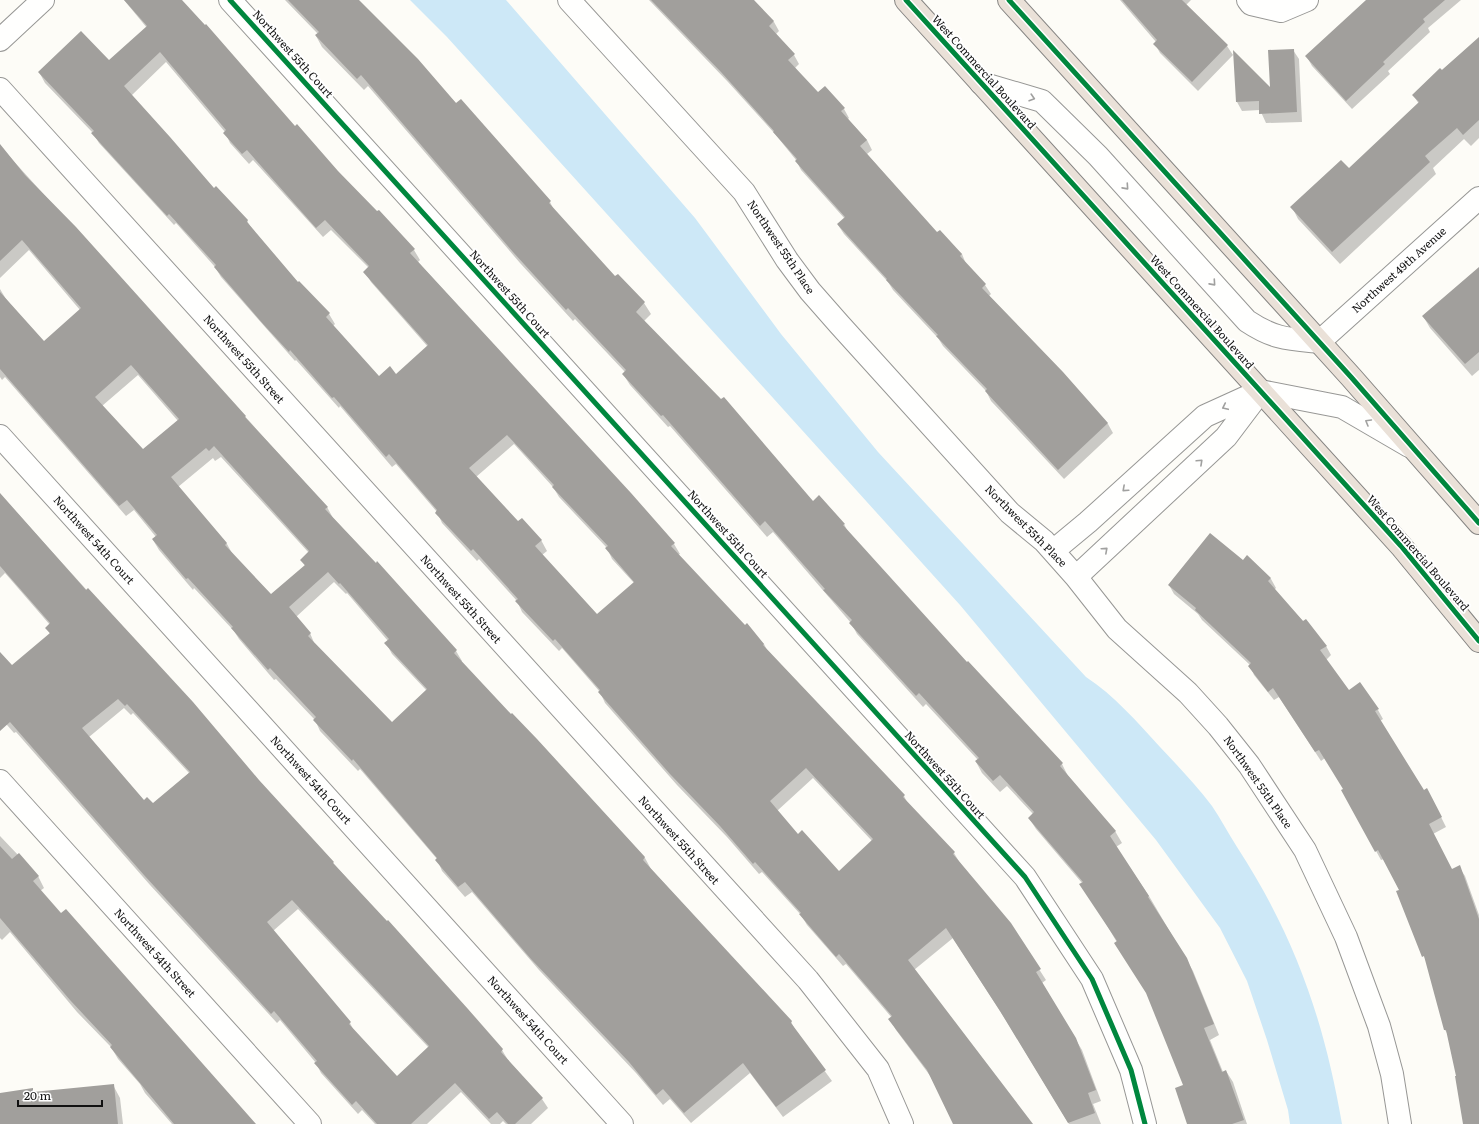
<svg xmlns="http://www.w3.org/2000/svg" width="1479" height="1124" font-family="Literata,serif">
<rect width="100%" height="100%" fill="#fdfcf7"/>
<path fill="#cde8f7" d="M410,0H506L695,218L781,334L878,452L1086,677C1114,695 1137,722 1160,747C1178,766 1196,785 1212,806C1221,819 1228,833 1237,847C1295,936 1324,1020 1342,1124H1290L1288,1110L1267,1040L1247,981L1220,928L1156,840L960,605L447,37Z"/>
<path fill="#0003" fill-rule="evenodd" d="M124,0H181L295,128L414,250L420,260L418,262L674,544L680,554L678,555L745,627L764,644L767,650L904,796L908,804L954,853L960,863L1010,924L1046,980L1042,983L1082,1050L1101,1101L1093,1104L1101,1124H1069L1007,1022L953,938L914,970L1031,1124H954L931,1077L896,1030L890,1019L892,1018L846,964L843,966L807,925L801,915L762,872L759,874L727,837L677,785L605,703L600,692L562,648L559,651L522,612L517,601L479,559L477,561L442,523L437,512L396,464L392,467L340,406L339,408L296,360L295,361L221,277L215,267L176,223L174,225L99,143L93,133L45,83L39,72L109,62L147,28ZM166,62L225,132L230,143L249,164L253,160L323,237L331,230L369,268L365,272L371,282L428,347L396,376L379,377L333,326L335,324L329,314L299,282L298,283L254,232L247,221L214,190L131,96ZM514,444L553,487L559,497L607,548L612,559L634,583L597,615L542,555L547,551L541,540L518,523L476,477ZM813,778L872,841L839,872L798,836L777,811Z
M285,0H358L550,202L555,212L615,278L618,275L644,303L651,314L644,321L813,502L844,524L848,532L967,663L968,662L1062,764L1068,776L1115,831L1122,843L1116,847L1149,896L1193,971L1219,1035L1210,1040L1223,1072L1226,1071L1233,1082L1247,1124H1188L1184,1085L1148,995L1082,883L1036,829L1029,818L1033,814L1007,786L1000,792L982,773L976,762L978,760L926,704L923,707L857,634L851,623L773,532L767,537L670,426L668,427L630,385L623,374L625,372L575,319L573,321L520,263L368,86L364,90L322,47L316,36L318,34Z
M649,0H752L774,22L779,31L776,34L794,55L799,64L795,68L818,94L844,109L849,118L848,119L867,140L872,150L867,154L937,234L962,254L966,264L985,285L991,294L989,296L1062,372L1108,424L1113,433L1064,479L991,401L986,391L943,346L938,338L893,290L888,282L844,234L838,225L845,219L801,170L796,160L775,134L728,82Z
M1120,0H1191L1186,5L1227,46L1233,55L1198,91L1160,53L1155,44L1156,42Z
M1368,0H1461L1428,28L1430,32L1388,71L1390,74L1352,109L1312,66L1307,57Z
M1479,38V138L1471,146L1464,139L1433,168L1436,174L1340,264L1298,219L1292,207L1349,169L1419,104L1413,95Z
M1293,50L1299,59L1302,122L1266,123L1260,110L1242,111L1237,102L1271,89Z
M0,146L327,507L333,518L456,651L462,661L461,662L511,715L537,740L645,858L651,869L791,1022L797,1033L832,1081L783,1117L750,1073L691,1123L670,1099L663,1105L636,1073L539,970L472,892L465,897L442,871L437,859L360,769L358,771L320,731L315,720L276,679L274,680L239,639L234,631L194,588L193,590L159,550L153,540L156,537L134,510L126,516L5,377L2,380L0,377V289L6,299L43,343L80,310L29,250L0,278ZM138,375L178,421L143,450L102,406ZM221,457L309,553L301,560L305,566L271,595L233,555L227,544L178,487L213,458L215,461ZM334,582L346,594L347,593L388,641L386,643L392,654L427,691L392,724L315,645L310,633L296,617Z
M1479,268V370L1472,376L1430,328L1423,316Z
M0,494L502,1050L508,1060L542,1099L548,1108L531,1124H506L503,1121L500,1124H491L461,1092L427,1124H375L362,1110L358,1114L321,1073L316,1063L280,1020L277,1023L150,885L16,732L14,733L0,717V653L12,667L50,634L46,628L50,625L5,573L0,578ZM124,708L131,715L133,713L189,773L153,805L144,801L89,737ZM298,909L429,1048L397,1077L354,1031L350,1023L273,931Z
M1247,557L1271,579L1276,588L1274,590L1326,646L1331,655L1326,660L1349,691L1378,710L1383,719L1380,721L1423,791L1432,799L1446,827L1433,834L1452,870L1459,867L1465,876L1479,915V1124H1466L1449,1036L1445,1030L1427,963L1397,892L1400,891L1384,859L1381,860L1376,851L1344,789L1325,758L1321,761L1279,697L1274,700L1254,675L1250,665L1202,620L1198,614L1174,594L1169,585L1243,561Z
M0,836L38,876L44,888L40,891L252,1124H172L145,1093L140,1084L118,1059L111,1047L77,1012L10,932L2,940L0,938Z
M113,1085L120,1098L123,1124H0V1094L32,1089L34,1093Z"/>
<path fill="#a19f9c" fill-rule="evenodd" d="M124,0H182L205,25L206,24L295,126L297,124L338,171L377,211L379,210L415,249L410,253L631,493L675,543L671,546L745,625L747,623L764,644L763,645L905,795L903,797L955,852L953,854L1011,923L1041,969L1036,972L1076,1038L1096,1090L1088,1093L1095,1113L1068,1123L1000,1011L946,928L908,960L1033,1124H953L927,1070L888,1019L892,1016L839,954L836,957L799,914L801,913L755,862L753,864L720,826L670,774L598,692L600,690L555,639L553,641L515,601L518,599L473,549L471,551L435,513L437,510L389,454L386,457L334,397L332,398L290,350L289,352L264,325L214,267L216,265L169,214L167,216L91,133L94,131L38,72L81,31L109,60L147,26ZM160,52L226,130L223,133L242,154L247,150L316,228L325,220L369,266L363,272L428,345L396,374L390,366L379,376L326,317L330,313L299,281L298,282L247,222L248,220L216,186L214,188L170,137L124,86ZM507,435L554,485L552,487L608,546L605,548L634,582L597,614L535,546L542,540L522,518L518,521L469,468ZM806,768L873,839L839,871L802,830L798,834L770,801Z
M288,0H359L418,59L456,103L461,99L551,201L549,203L615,276L618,274L645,302L636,312L721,399L724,397L813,501L819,495L845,524L843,525L967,662L968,661L1063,763L1060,766L1116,831L1110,836L1149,896L1148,897L1187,958L1214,1024L1204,1028L1222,1072L1226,1070L1244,1120L1232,1124H1187L1175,1088L1183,1085L1146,993L1114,943L1117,941L1079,884L1083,882L1028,818L1034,812L1000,775L993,781L975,761L979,758L919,693L916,696L849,623L852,620L823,590L825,589L765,521L760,526L663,415L661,416L622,374L626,370L568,308L566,310L513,252L361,75L357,79L315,35L319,32Z
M651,0H754L774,21L769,26L795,54L788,60L818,92L825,86L845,108L841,111L867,140L860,146L937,232L940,230L962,254L960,256L986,284L982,288L1063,372L1108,423L1058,470L985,391L987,389L936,336L938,335L886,280L887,279L837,224L845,217L795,161L797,159L773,132L774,131L721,72Z
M1122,0H1182L1228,45L1192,82L1153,44L1157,40Z
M1366,0H1445L1423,19L1425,22L1383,62L1385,64L1346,101L1305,56Z
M1479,37V120L1463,135L1457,128L1425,156L1430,162L1332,252L1290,207L1341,160L1349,168L1419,102L1412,95L1440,68L1442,70Z
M1294,49L1297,112L1259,114V101L1236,102L1233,50L1270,87L1268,50Z
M0,144L25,175L76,227L246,416L245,417L328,507L325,509L376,563L377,561L457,650L454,653L511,714L512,713L537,739L645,857L643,860L792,1021L791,1023L826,1070L776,1107L743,1063L684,1113L663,1089L656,1095L629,1062L531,959L465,882L458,887L435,860L437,858L353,759L352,761L313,720L316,717L270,668L268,670L231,628L233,627L188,578L186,579L152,539L157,535L127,500L119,506L0,369V292L44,341L81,308L22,240L0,261ZM131,365L179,419L143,449L95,397ZM214,446L309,551L300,560L305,565L271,594L225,545L227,543L171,477L206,448L209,451ZM328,572L339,584L340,583L389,639L384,643L427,689L392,722L308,636L311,633L289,607Z
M1479,267V352L1465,364L1422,316Z
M0,493L86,590L88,588L193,702L259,780L334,862L333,863L387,921L388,920L468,1009L503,1049L501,1052L543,1098L515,1124H508L497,1112L489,1119L455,1083L411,1124H377L356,1101L352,1105L314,1063L317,1061L274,1011L271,1014L144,875L10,722L0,731V652L12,665L50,633L45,628L50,623L0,566ZM118,699L125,706L127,704L190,772L153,803L147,797L144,800L82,728ZM292,900L429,1046L397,1076L349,1024L351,1022L267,922Z
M1210,533L1243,560L1247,555L1271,578L1268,581L1303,621L1306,619L1327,646L1320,650L1349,690L1360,682L1379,709L1375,711L1424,790L1427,788L1442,817L1429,824L1452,869L1460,865L1479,919V1124H1463L1455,1076H1456L1446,1030H1444L1424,956L1422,957L1396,891L1399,890L1378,850L1375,852L1341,790L1343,789L1319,750L1315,752L1273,688L1268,692L1248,666L1251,663L1195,610L1196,608L1168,585Z
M0,846L12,859L19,853L39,876L33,881L61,913L66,909L256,1124H174L110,1047L112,1045L70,1000L0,918Z
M114,1084L118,1124H0V1093L33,1088V1092Z"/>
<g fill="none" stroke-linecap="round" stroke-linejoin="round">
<defs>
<path id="street" d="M230,0L1025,877L1092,979L1131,1070L1145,1124
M569,0L744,192L787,260L810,291L839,324L1010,513L1044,541L1076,577L1117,629L1188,693L1218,726L1249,765L1305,850L1346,937L1379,1026L1392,1074L1400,1124
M1248,0L1251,4L1281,11L1307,0
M0,40L43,0
M981,83L1042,101L1098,156L1247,321C1274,339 1288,339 1319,342L1479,198
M0,89L808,980L878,1069L902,1124
M1260,391L1342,407L1409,446
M0,436L622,1124
M1053,551L1088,522L1205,416L1260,391
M1076,577L1226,437L1260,392
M0,781L310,1124"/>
<path id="highway" d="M906,0L1401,546L1479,641
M1009,0L1351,377L1479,523"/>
</defs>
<use href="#street" stroke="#979795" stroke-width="24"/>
<use href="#highway" stroke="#858482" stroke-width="24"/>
<use href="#street" stroke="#fffffe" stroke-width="22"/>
<use href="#highway" stroke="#eae1d8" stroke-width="22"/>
<defs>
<path id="cycleway" d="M230,0L1025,877L1092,979L1131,1070L1145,1124
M906,0L1401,546L1479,641
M1009,0L1351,377L1479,523"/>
</defs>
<use href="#cycleway" stroke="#fff" stroke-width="8"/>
<use href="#cycleway" stroke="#00873e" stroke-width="5"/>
</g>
<defs><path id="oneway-chevron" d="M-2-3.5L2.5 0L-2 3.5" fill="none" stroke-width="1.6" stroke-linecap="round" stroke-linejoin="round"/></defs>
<g stroke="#a0a09f">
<use href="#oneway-chevron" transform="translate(1032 98) rotate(17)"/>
<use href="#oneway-chevron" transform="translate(1126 187) rotate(48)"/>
<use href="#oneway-chevron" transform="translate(1213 283) rotate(48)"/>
<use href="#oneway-chevron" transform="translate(1225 407) rotate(155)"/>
<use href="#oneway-chevron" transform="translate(1368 422) rotate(-150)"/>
<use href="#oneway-chevron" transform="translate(1200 462) rotate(-43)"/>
<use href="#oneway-chevron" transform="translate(1125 489) rotate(138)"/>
<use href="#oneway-chevron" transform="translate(1105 550) rotate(-42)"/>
</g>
<g text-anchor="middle" stroke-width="4" stroke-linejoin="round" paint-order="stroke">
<g font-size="11" fill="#111" stroke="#fff">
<text transform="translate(293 54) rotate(48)" y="4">Northwest 55th Court</text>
<text transform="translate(984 72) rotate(48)" y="4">West Commercial Boulevard</text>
<text transform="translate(781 247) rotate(56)" y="4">Northwest 55th Place</text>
<text transform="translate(1399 270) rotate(-42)" y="4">Northwest 49th Avenue</text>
<text transform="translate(510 294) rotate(48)" y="4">Northwest 55th Court</text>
<text transform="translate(1202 312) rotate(48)" y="4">West Commercial Boulevard</text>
<text transform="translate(244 359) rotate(48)" y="4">Northwest 55th Street</text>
<text transform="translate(1026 526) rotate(45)" y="4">Northwest 55th Place</text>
<text transform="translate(728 534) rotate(48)" y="4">Northwest 55th Court</text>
<text transform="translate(94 540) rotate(48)" y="4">Northwest 54th Court</text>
<text transform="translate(1418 553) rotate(49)" y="4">West Commercial Boulevard</text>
<text transform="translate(461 599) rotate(48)" y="4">Northwest 55th Street</text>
<text transform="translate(945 775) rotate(48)" y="4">Northwest 55th Court</text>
<text transform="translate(311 780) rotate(48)" y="4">Northwest 54th Court</text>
<text transform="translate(1258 782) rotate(55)" y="4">Northwest 55th Place</text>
<text transform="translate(679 840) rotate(48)" y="4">Northwest 55th Street</text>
<text transform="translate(155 953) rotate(48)" y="4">Northwest 54th Street</text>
<text transform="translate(528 1020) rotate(48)" y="4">Northwest 54th Court</text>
</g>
</g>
<path d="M18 1100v6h84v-6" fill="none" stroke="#111111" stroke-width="2"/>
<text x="24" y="1100" font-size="12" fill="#111111" stroke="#ffffff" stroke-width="3" paint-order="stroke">20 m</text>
</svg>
